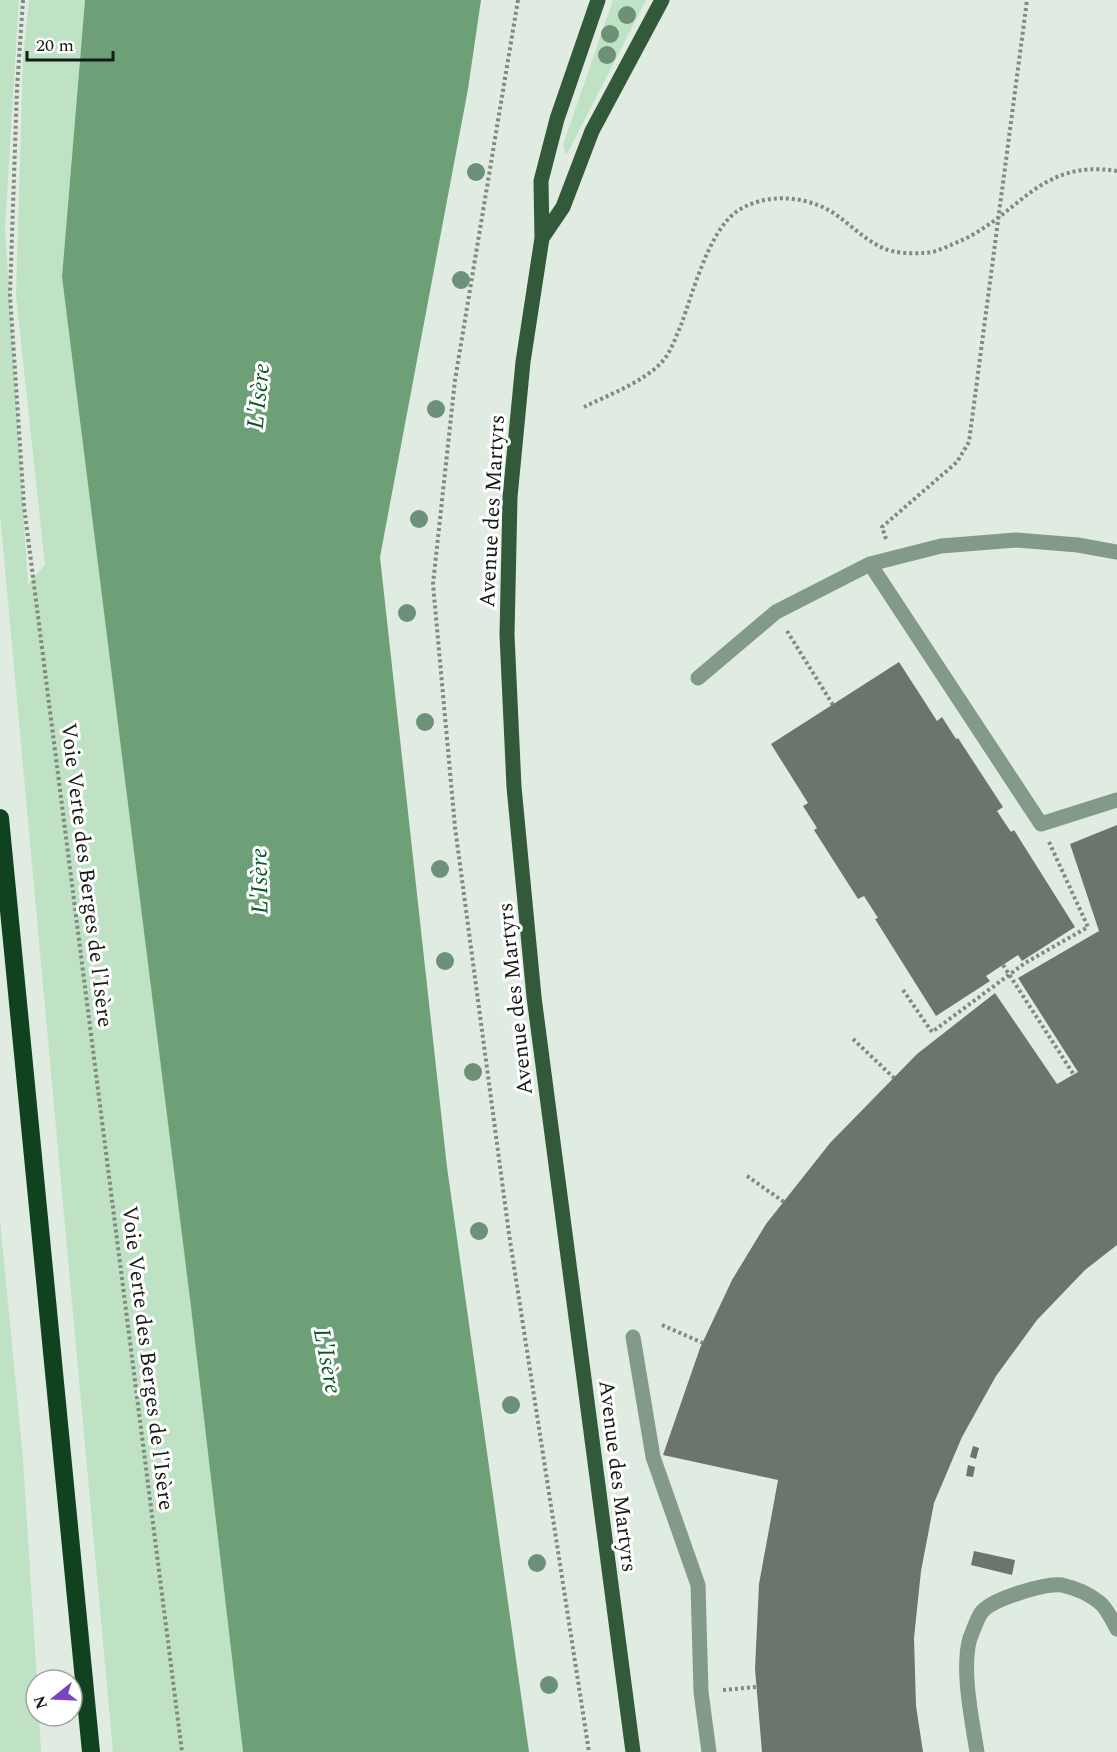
<svg xmlns="http://www.w3.org/2000/svg" width="1117" height="1752" font-family="Spectral,serif">
<rect width="100%" height="100%" fill="#e0ece2"/>
<path fill="#bfe2c5" d="M0,0H19L5,227L28,584L45,565L16,296L23,59L29,0H85L62,277L190,1299L243,1752H113L0,514Z
M613,0H646L566,156L563,145Z
M0,1220L23,1458L37,1680L36,1716H39L41,1752H0Z"/>
<path fill="#6ea078" d="M85,0H481L468,89L380,557L447,1167L529,1752H243L190,1299L62,277Z"/>
<path fill="#6b756d" d="M899,662L937,721L942,717L956,739L958,738L1003,807L997,811L1011,832L1014,830L1075,927L1022,961L1018,955L986,976L990,981L936,1016L875,919L878,918L864,896L858,899L814,830L817,828L803,806L808,803L771,744Z
M1117,825V1245L1085,1270L1037,1320L996,1376L962,1437L934,1503L921,1571L914,1638L916,1706L923,1752H762L755,1669L759,1584L778,1480L663,1455L700,1348L732,1280L766,1224L830,1143L917,1054L995,993L1057,1084L1078,1072L1018,978L1099,931L1070,844Z
M973,1446L979,1448L976,1459L970,1457Z
M968,1465L975,1467L973,1477L966,1476Z
M974,1551L1015,1560L1012,1575L971,1565Z"/>
<g fill="none" stroke-linecap="round" stroke-linejoin="round">
<path stroke="#818982" stroke-width="4" stroke-dasharray="3 3" stroke-linecap="butt" d="M23,0L17,88L10,295L24,506L182,1752
M518,0L455,380L433,584L455,827L509,1234L589,1752
M584,407C608,395 639,384 659,365C670,355 675,339 681,325C693,293 708,233 736,212C764,192 807,195 835,214C851,225 865,240 883,248C894,253 911,254 923,253C934,253 944,248 953,244C1018,219 1037,158 1117,171
M886,539L882,527L957,462L969,442L1027,0
M787,631L833,705
M1003,965L1074,1075
M903,990L932,1032L1025,963L1088,927L1049,842
M853,1039L894,1078
M747,1176L784,1202
M662,1325L703,1343
M723,1690L756,1687"/>
<path stroke="#849a88" stroke-width="15" d="M870,564L1041,824L1117,800
M698,678L776,612L870,564L941,546L1016,540L1078,545L1117,552
M633,1337L653,1457L698,1585L701,1692L709,1752
M977,1752C972,1720 961,1669 970,1638C973,1631 977,1619 981,1613C991,1599 1045,1583 1062,1585C1075,1588 1089,1594 1099,1602C1107,1608 1112,1620 1117,1629"/>
<path stroke="#32593a" stroke-width="15" d="M598,0L557,119L541,181L542,238L523,362L510,497L507,635L514,787L534,997L633,1752
M542,238L563,207L592,131L662,0"/>
<path stroke="#10421f" stroke-width="18" d="M0,818L91,1752"/>
</g>
<g fill="#6c9178">
<circle cx="627" cy="15" r="9"/>
<circle cx="610" cy="34" r="9"/>
<circle cx="607" cy="55" r="9"/>
<circle cx="476" cy="172" r="9"/>
<circle cx="461" cy="280" r="9"/>
<circle cx="436" cy="409" r="9"/>
<circle cx="419" cy="519" r="9"/>
<circle cx="407" cy="613" r="9"/>
<circle cx="425" cy="722" r="9"/>
<circle cx="440" cy="869" r="9"/>
<circle cx="445" cy="961" r="9"/>
<circle cx="473" cy="1072" r="9"/>
<circle cx="479" cy="1231" r="9"/>
<circle cx="511" cy="1405" r="9"/>
<circle cx="537" cy="1563" r="9"/>
<circle cx="549" cy="1685" r="9"/>
</g>
<g text-anchor="middle" stroke-width="6" stroke-linejoin="round" paint-order="stroke">
<g font-size="22" fill="#171b18" stroke="#fff">
<text transform="translate(491 511) rotate(-87)" y="8">Avenue des Martyrs</text>
<text transform="translate(88 875) rotate(83)" y="8">Voie Verte des Berges de l'Isère</text>
<text transform="translate(514 999) rotate(-96)" y="8">Avenue des Martyrs</text>
<text transform="translate(149 1358) rotate(83)" y="8">Voie Verte des Berges de l'Isère</text>
<text transform="translate(619 1476) rotate(83)" y="8">Avenue des Martyrs</text>
</g>
<g font-size="24" font-style="italic" fill="#065927" stroke="#fff">
<text transform="translate(258 396) rotate(-84)" y="8">L'Isère</text>
<text transform="translate(259 881) rotate(-91)" y="8">L'Isère</text>
<text transform="translate(328 1361) rotate(79)" y="8">L'Isère</text>
</g>
</g>
<g transform="translate(54 1698) rotate(252)"><circle r="28" fill="#ffffff" stroke="#a2a4a3" stroke-width="1.5"/>
<path d="M0-4.5L10 22L0 15L-10 22Z" fill="#7a46be"/>
<text y="-9" font-size="16" font-weight="bold" text-anchor="middle" fill="#171b18">N</text>
</g>
<path d="M27 51v9h86v-9" fill="none" stroke="#171b18" stroke-width="3"/>
<text x="36" y="51" font-size="18" fill="#171b18" stroke="#ffffff" stroke-width="4.5" paint-order="stroke">20 m</text>
</svg>
